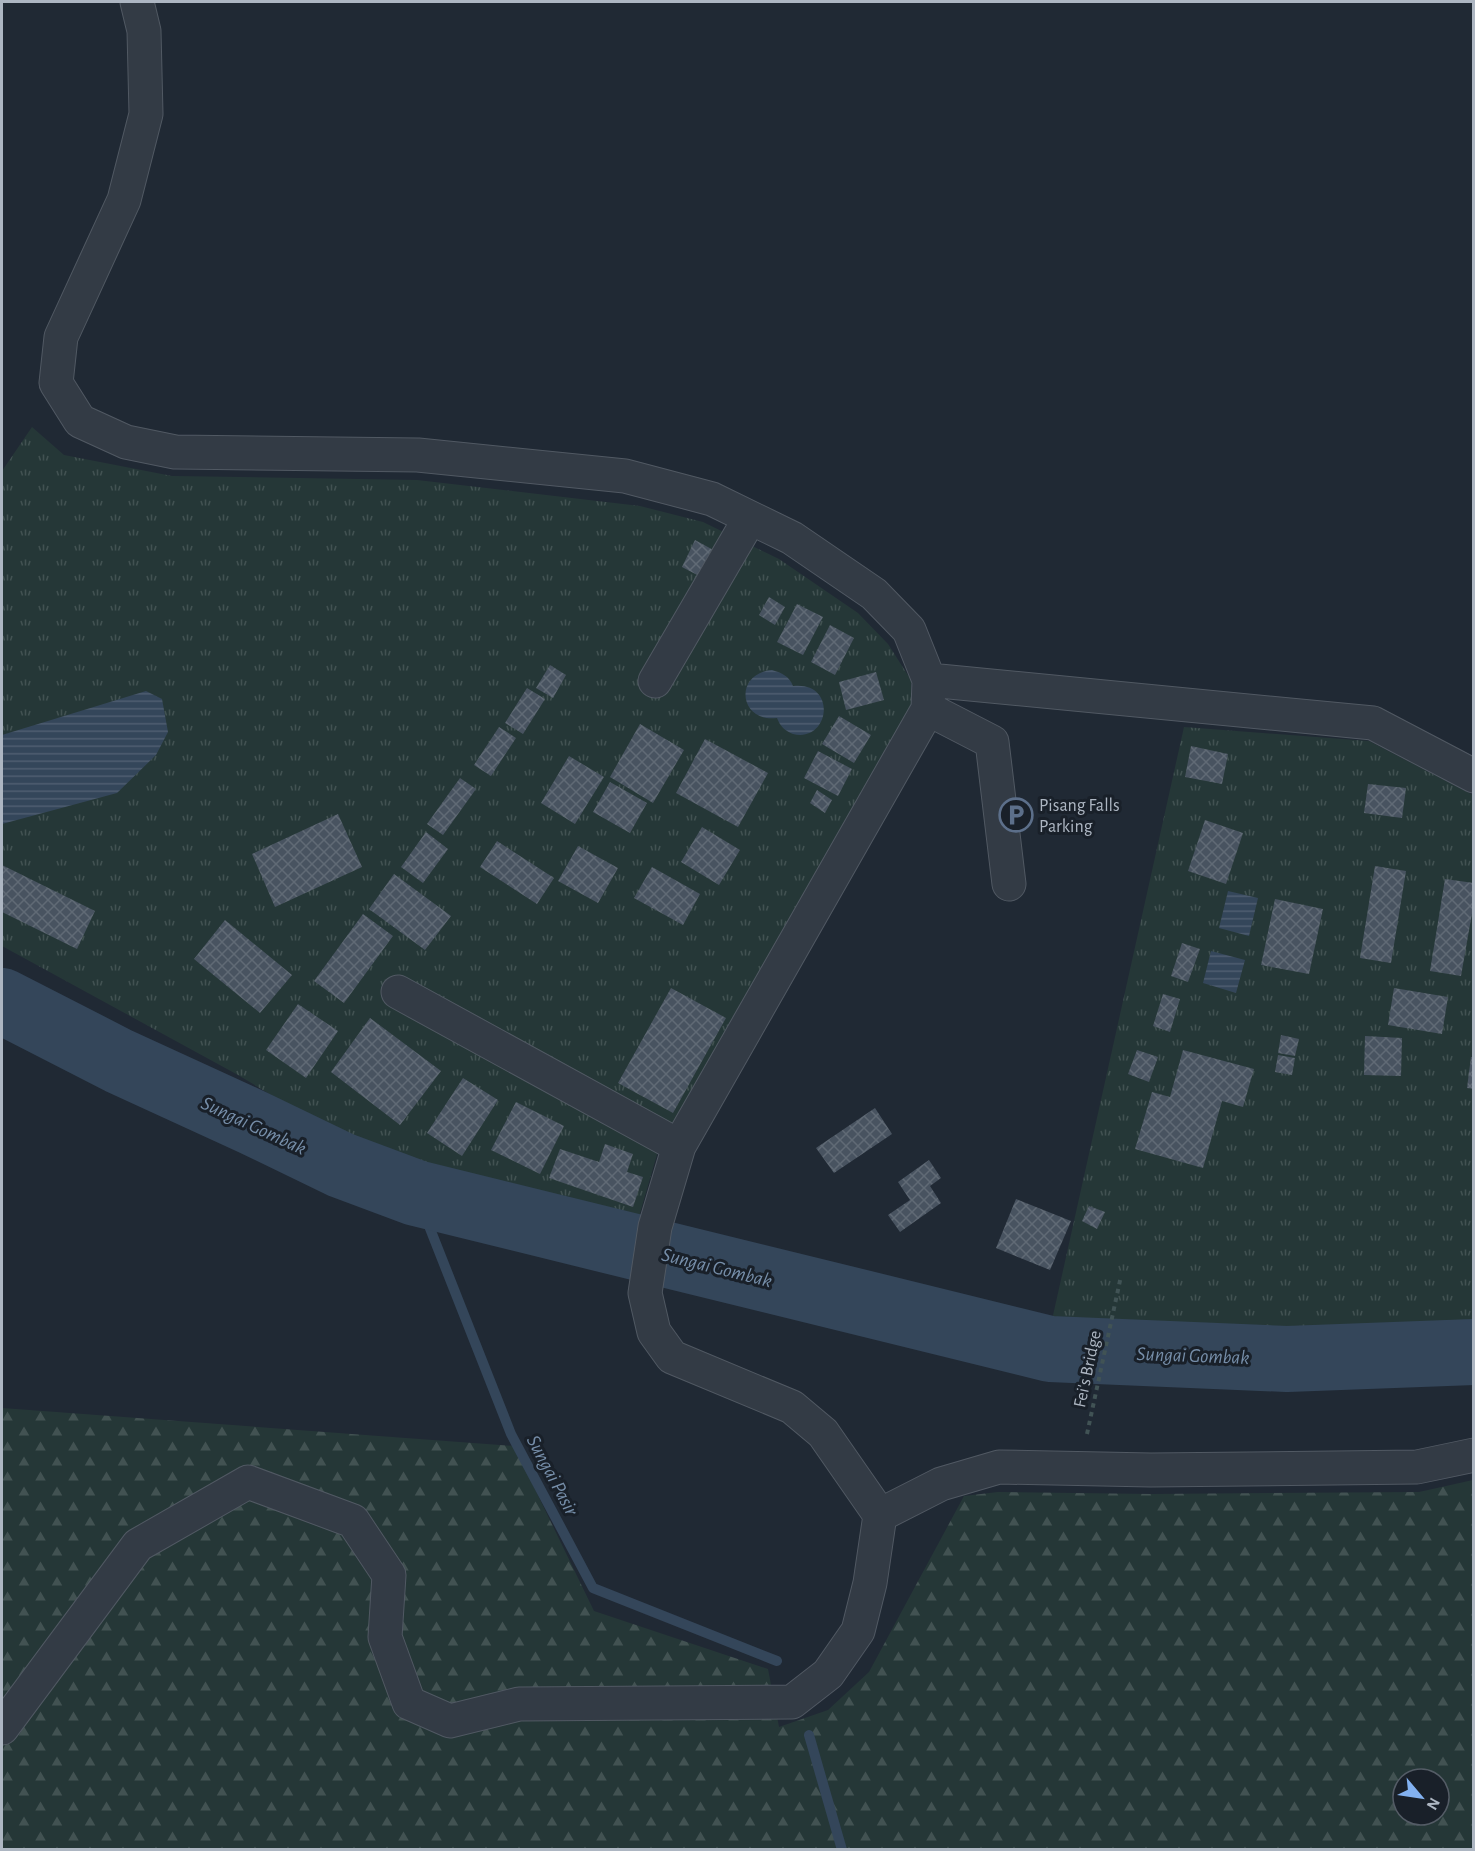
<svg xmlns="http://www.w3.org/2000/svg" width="1475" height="1851" font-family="'Alegreya Sans',sans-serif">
<defs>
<pattern id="forest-firs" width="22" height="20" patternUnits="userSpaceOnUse" patternTransform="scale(1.5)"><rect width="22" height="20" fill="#253737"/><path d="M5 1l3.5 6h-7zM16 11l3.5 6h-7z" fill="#425252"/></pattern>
<pattern id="park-tufts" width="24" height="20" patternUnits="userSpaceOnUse" patternTransform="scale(1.5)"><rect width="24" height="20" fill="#253737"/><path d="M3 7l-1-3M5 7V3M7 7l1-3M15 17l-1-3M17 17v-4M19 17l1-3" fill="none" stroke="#425252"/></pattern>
<pattern id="water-rules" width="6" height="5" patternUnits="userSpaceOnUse" patternTransform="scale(1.5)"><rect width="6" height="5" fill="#34465a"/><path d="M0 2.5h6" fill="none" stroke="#4f5e70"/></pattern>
<pattern id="building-cross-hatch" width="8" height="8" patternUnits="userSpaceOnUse" patternTransform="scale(1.5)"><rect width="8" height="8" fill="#485360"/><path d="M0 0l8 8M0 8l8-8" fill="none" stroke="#606a75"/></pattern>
</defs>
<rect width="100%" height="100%" fill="#202934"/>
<path fill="url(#forest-firs)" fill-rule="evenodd" d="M2,1408L514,1446L594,1611L768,1669L779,1727L828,1710L869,1672L964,1496L998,1492L1151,1494L1419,1492L1473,1480V1849H2ZM1403,1779H1439V1815H1403Z"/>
<path fill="url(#park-tufts)" d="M32,427L64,455L172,476L417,480L640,506L703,522L779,559L858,613L888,644L911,680L912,704L658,1151L638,1220L424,1169L351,1143L238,1075L2,946V471Z
M1184,727L1369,741L1473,795V1325L1243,1327L1052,1320Z"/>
<path fill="url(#water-rules)" d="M772,670C782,673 789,676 793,686C838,681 830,743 793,734C785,731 780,726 777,718C739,723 733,674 772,670Z
M146,691L162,699L168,732L156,755L117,793L2,824V735Z
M1228,891L1258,898L1249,936L1219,928Z
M1211,951L1245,960L1236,993L1203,983Z"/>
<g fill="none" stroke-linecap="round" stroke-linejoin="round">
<path stroke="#34465a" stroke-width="10" d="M416,1193L511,1434L593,1588L777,1661
M809,1735L842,1850"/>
<path stroke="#34465a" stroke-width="66" d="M2,1001L119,1061L252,1122L341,1165L416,1193L1050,1349L1287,1359L1474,1352"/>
</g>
<path fill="url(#building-cross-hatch)" d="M695,540L717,552L703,578L682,567Z
M769,597L785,607L775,625L759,615Z
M797,604L823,617L803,655L777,642Z
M830,625L854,638L835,675L811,662Z
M550,665L566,675L553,698L536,688Z
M876,672L884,700L846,710L839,682Z
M527,688L545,699L523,734L505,723Z
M839,716L871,735L854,763L822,744Z
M640,724L684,750L653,803L610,777Z
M499,727L516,738L491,776L474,765Z
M705,739L768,773L738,827L676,793Z
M1191,746L1228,754L1222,784L1185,777Z
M818,751L852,769L838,796L804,778Z
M569,756L604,777L575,824L541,803Z
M460,778L476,789L443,835L427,824Z
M610,782L647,803L630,833L593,812Z
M1368,784L1406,788L1402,818L1364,813Z
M817,790L832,800L825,813L810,803Z
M338,814L362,867L275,907L252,854Z
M1205,820L1243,833L1226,884L1188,871Z
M702,827L740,850L719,885L681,862Z
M426,832L448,849L423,883L401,867Z
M497,841L554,878L537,904L480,867Z
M578,846L618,868L598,903L558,881Z
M2,865L95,911L77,949L2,912Z
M1375,866L1406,871L1391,963L1360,958Z
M652,867L700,894L683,925L634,898Z
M394,874L451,916L425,950L369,909Z
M1445,879L1474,883V902L1461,976L1430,971Z
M1275,899L1323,909L1309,974L1261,965Z
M363,914L393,936L344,1003L314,981Z
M225,920L292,975L260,1013L194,959Z
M1182,943L1200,949L1188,982L1171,976Z
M671,988L726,1018L673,1113L618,1083Z
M1394,988L1448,997L1442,1034L1388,1025Z
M1163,994L1180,999L1170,1032L1153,1026Z
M298,1004L338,1031L306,1078L266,1050Z
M370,1018L441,1071L400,1125L331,1072Z
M1281,1035L1299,1039L1295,1056L1278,1053Z
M1365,1036L1402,1038L1401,1076L1364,1075Z
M1137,1050L1158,1057L1149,1082L1128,1074Z
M1183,1050L1254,1069L1243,1107L1222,1101L1203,1168L1135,1149L1152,1092L1170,1097Z
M1278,1055L1295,1058L1292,1075L1275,1072Z
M1471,1057H1474V1089L1467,1088Z
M463,1078L498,1100L462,1156L427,1133Z
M516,1102L564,1126L540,1174L491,1150Z
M875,1108L892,1134L834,1173L816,1148Z
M605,1144L633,1154L627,1172L643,1177L633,1207L549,1178L560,1149L599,1162Z
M929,1160L941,1178L930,1186L941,1203L900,1232L888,1215L910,1200L898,1182Z
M1016,1199L1071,1221L1050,1270L996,1248Z
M1089,1206L1105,1212L1097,1229L1082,1221Z"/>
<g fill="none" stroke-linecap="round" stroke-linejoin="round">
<defs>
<path id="minor" d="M929,680L1373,723L1474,776
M655,681L750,518
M928,709L992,742L1009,884
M398,992L679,1146
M880,1515L941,1484L999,1467L1151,1470L1417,1467L1474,1455
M2,1728L138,1545L248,1482L353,1521L389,1575L385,1637L409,1703L450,1721L519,1704L792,1702L828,1674L858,1631L870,1583L880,1515L823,1433L792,1407L672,1357L654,1332L645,1293L655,1227L679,1146L928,709L929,680L909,630L874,594L792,538L712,499L625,476L418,455L175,452L126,442L80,421L56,383L61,337L124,200L146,114L144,31L137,2"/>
</defs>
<use href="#minor" stroke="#515963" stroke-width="35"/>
<path stroke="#415355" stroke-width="4" stroke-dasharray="4.5 4.5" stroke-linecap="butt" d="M1087,1434L1121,1276"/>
<use href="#minor" stroke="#333b45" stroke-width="33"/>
</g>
<defs>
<symbol id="parking-ring" viewBox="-11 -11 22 22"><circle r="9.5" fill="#192029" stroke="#5c6f8a" stroke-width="1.5"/><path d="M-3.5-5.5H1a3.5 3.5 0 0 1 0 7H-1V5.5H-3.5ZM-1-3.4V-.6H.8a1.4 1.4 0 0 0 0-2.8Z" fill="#5c6f8a"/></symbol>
</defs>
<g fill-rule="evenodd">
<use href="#parking-ring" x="997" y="796" width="38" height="38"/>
</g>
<g text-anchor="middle" stroke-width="6" stroke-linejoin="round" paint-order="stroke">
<g font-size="18" fill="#adb6c2" stroke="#192029" text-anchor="start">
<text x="1039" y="811">Pisang Falls<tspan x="1039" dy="21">Parking</tspan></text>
</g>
<g font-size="18" fill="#adb6c2" stroke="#192029">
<text transform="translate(1087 1369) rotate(-78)" y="6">Fei's Bridge</text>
</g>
<g font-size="20" font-style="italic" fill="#768ea9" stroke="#192029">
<text transform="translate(254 1125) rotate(25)" y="7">Sungai Gombak</text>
<text transform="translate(717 1267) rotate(14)" y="7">Sungai Gombak</text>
<text transform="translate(1193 1355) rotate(2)" y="7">Sungai Gombak</text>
<text transform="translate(553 1475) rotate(62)" y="7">Sungai Pasir</text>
</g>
</g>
<rect width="1475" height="1851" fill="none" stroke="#adb6c2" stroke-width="6"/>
<g transform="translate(1421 1797) rotate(119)"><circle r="28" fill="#192029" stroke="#545c66" stroke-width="1.5"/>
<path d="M0-4.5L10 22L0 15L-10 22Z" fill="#83b2f1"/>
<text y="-9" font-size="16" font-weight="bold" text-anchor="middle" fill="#adb6c2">N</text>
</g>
</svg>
